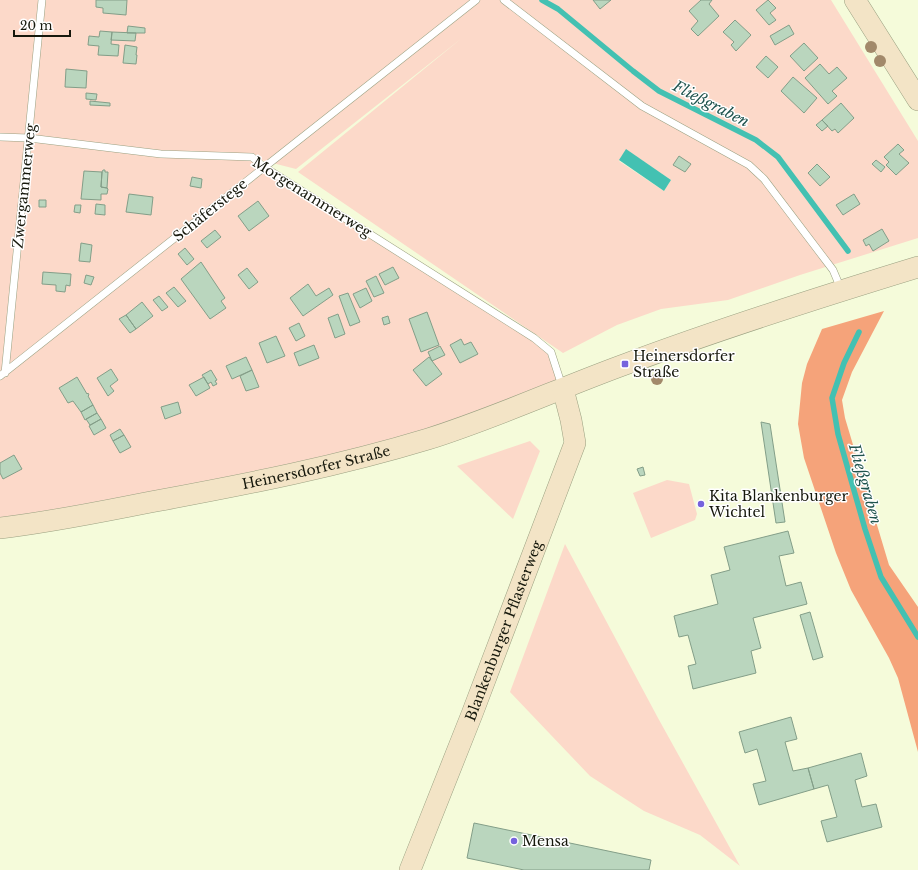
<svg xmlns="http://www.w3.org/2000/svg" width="918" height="870" font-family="'Libre Baskerville',serif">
<rect width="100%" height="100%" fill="#f5fbda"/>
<path fill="#fcd9c9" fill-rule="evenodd" d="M0,0H831L918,141V238L800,275L728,300L661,309L617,325L563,353L298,172L462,38L296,169L253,158L551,352L563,389L431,438L0,528ZM626,150L671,180L664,191L619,161Z
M530,441L540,451L513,519L457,466Z
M667,480L689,484L697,514L695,520L651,538L633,493Z
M565,544L658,718L740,866L700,835L644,811L590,776L510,692Z"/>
<path fill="#f5a37a" d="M884,311L852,372L842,400L845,418L889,565L918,607V752L898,678L889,658L851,590L836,553L804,458L798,424L802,383L807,364L822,329Z"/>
<path fill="#43c1b2" d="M626,149L671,180L664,191L619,160Z"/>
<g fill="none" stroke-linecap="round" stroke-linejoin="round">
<path stroke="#43c1b2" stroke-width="5.5" d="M542,0L558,9L633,71L659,91L756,140L778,157L848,251
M859,332L844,363L832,398L838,434L865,529L881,577L918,637"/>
</g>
<path fill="#bad6be" stroke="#839e88" d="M96,0H127L126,15L103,13V8L96,7Z
M593,0H611L600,9Z
M701,0H712L709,4L719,16L698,36L691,29L698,21L689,11Z
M768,0L776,8L770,13L776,20L769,25L756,10Z
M735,20L751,35L736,51L731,45L734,42L723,32Z
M789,25L794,34L775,45L770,36Z
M128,26L145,28V33H127Z
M100,31L112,32L111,44L119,45L118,56L98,55L99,46L88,45L89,36L99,37Z
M112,32L136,33L135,41L111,40Z
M804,43L818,58L804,71L790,56Z
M125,45L137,47L136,55H137L136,64L123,63Z
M766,56L778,67L768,78L756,67Z
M820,64L829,74L837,67L847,78L832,91L837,96L828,104L805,78Z
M66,69L87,71L86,88L65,87Z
M793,77L817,98L804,113L781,91Z
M86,93L97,94L96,100L86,99Z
M90,101L110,103V106L90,105Z
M841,103L854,118L838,133L835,129L832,131L822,120Z
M822,120L828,126L822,131L816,125Z
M898,144L904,150L899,154L909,163L896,175L886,165L889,162L884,157Z
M679,156L691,164L685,172L673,165Z
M876,160L885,167L881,172L872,164Z
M817,164L830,177L820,186L808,173Z
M103,170H105V172H108L107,188L101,187L102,172Z
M84,171L102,172L101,187L107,188L108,189L107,194H101V200L81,199Z
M192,177L202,179L201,188L190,186Z
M129,194L153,197L151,215L126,212Z
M854,194L860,204L843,215L836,205Z
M39,200H46V207H39Z
M258,201L269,216L249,231L238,216Z
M96,204L105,205V215L95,214Z
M75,205H81L80,213L74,212Z
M882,229L889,241L873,251L869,244L866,246L863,240Z
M215,230L221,237L207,248L201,241Z
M81,243L92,245L90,262L79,261Z
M185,248L194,259L187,265L178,254Z
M201,262L225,298L221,301L226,308L210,319L181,279Z
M393,267L399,278L385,285L379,274Z
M247,268L258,282L249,289L238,275Z
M43,272L71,274L70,286L66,285L65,292L56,291V285L42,284Z
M86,275L94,277L91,285L84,283Z
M376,276L384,293L374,297L366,281Z
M308,284L316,296L329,288L333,295L303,316L290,298Z
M174,287L186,301L178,307L166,293Z
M366,288L372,301L360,308L353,294Z
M348,293L360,322L350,326L339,296Z
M159,296L168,307L162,311L153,300Z
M142,302L153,316L136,329L126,315Z
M427,312L439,345L421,352L409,319Z
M338,314L345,334L335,338L328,318Z
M126,315L136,329L130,333L119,319Z
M388,316L390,323L384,325L382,318Z
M299,323L305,336L296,341L289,328Z
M276,336L285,356L267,363L259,343Z
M461,339L464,345L471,342L478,354L460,363L450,345Z
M314,345L319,358L299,366L294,353Z
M440,346L445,355L432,361L428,352Z
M246,357L252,370L232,379L226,366Z
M429,357L442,374L426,386L413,370Z
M111,369L118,380L110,386L114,391L108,396L97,378Z
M211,370L217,380L215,381L217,384L213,386L211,382L208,384L202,375Z
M252,370L259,387L246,391L240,376Z
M77,377L87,394L88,393L89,395L88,396L93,405L81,412L73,401L68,403L59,388Z
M204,377L210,388L196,396L189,385Z
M178,402L181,413L165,419L161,407Z
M93,405L97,413L85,420L81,412Z
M97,413L101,419L90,425L86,419Z
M101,419L106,428L94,435L89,426Z
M761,422L770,424L785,522L776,523Z
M120,429L124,435L113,441L110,435Z
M124,435L131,447L120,453L113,441Z
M14,455L22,469L3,479L0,473V463Z
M643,467L645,475L640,476L637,469Z
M788,531L794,553L779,556L786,586L801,582L807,604L753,618L761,648L751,651L756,673L693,689L688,666L696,664L688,635L679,637L674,616L718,604L711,575L730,570L724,547Z
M810,612L823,657L813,660L800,615Z
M791,717L797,739L785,742L793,771L808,768L814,789L759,805L753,784L766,781L757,749L745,753L739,732Z
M861,753L867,776L855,780L862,807L876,804L882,827L827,842L821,821L837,817L828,785L814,789L808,768Z
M474,823L651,860L649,870H524L467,858Z"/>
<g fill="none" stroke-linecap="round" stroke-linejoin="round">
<defs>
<path id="service" d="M504,0L642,106L749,165L764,179L833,270L841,289
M0,137L29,138L161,154L252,157L264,167L534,338L551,352L562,386
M5,373L42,0
M0,376L476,0"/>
<g id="secondary">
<path d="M855,0L918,100"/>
<path id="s1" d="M0,528C53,522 104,511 156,501C248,484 339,466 428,439C495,418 560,388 626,364C722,328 820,297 918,267"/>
<path id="s2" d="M410,870L472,714L575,443L571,420L563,389"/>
</g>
</defs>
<use href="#service" stroke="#9ba182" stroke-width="8"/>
<use href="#secondary" stroke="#9ba182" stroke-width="22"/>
<use href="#service" stroke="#fff" stroke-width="7"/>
<use href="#secondary" stroke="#f3e4c6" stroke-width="21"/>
</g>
<g fill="#a2896a">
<circle cx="871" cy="47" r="6"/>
<circle cx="880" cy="61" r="6"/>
<circle cx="657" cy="379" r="6"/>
</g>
<g fill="#7562dd" stroke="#fff" stroke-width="1.5">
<rect x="621" y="360" width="8" height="8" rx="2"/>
<circle cx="701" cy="504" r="4"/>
<circle cx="514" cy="841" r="4"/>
</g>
<g text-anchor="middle" stroke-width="3" stroke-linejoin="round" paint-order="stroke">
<g font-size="14" fill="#16180c" stroke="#fff">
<text transform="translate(24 186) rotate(-84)" y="5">Zwergammerweg</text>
<text transform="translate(312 197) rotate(32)" y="5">Morgenammerweg</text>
<text transform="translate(210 210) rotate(-39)" y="5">Schäferstege</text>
<text dy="5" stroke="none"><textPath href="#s1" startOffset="322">Heinersdorfer Straße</textPath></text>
<text dy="5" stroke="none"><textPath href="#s2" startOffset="257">Blankenburger Pflasterweg</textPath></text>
</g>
<g font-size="14" fill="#16180c" stroke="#fff" text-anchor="start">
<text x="633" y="361">Heinersdorfer<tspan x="633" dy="16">Straße</tspan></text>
<text x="709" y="501">Kita Blankenburger<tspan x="709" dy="16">Wichtel</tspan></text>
<text x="522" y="846">Mensa</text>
</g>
<g font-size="15" font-style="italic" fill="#20544e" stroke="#fff">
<text transform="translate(711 104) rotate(27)" y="5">Fließgraben</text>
<text transform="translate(865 484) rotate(74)" y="5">Fließgraben</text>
</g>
</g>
<path d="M14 30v6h56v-6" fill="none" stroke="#16180c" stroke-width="2"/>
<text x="20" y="30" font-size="12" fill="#16180c" stroke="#ffffff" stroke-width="3" paint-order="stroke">20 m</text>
</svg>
